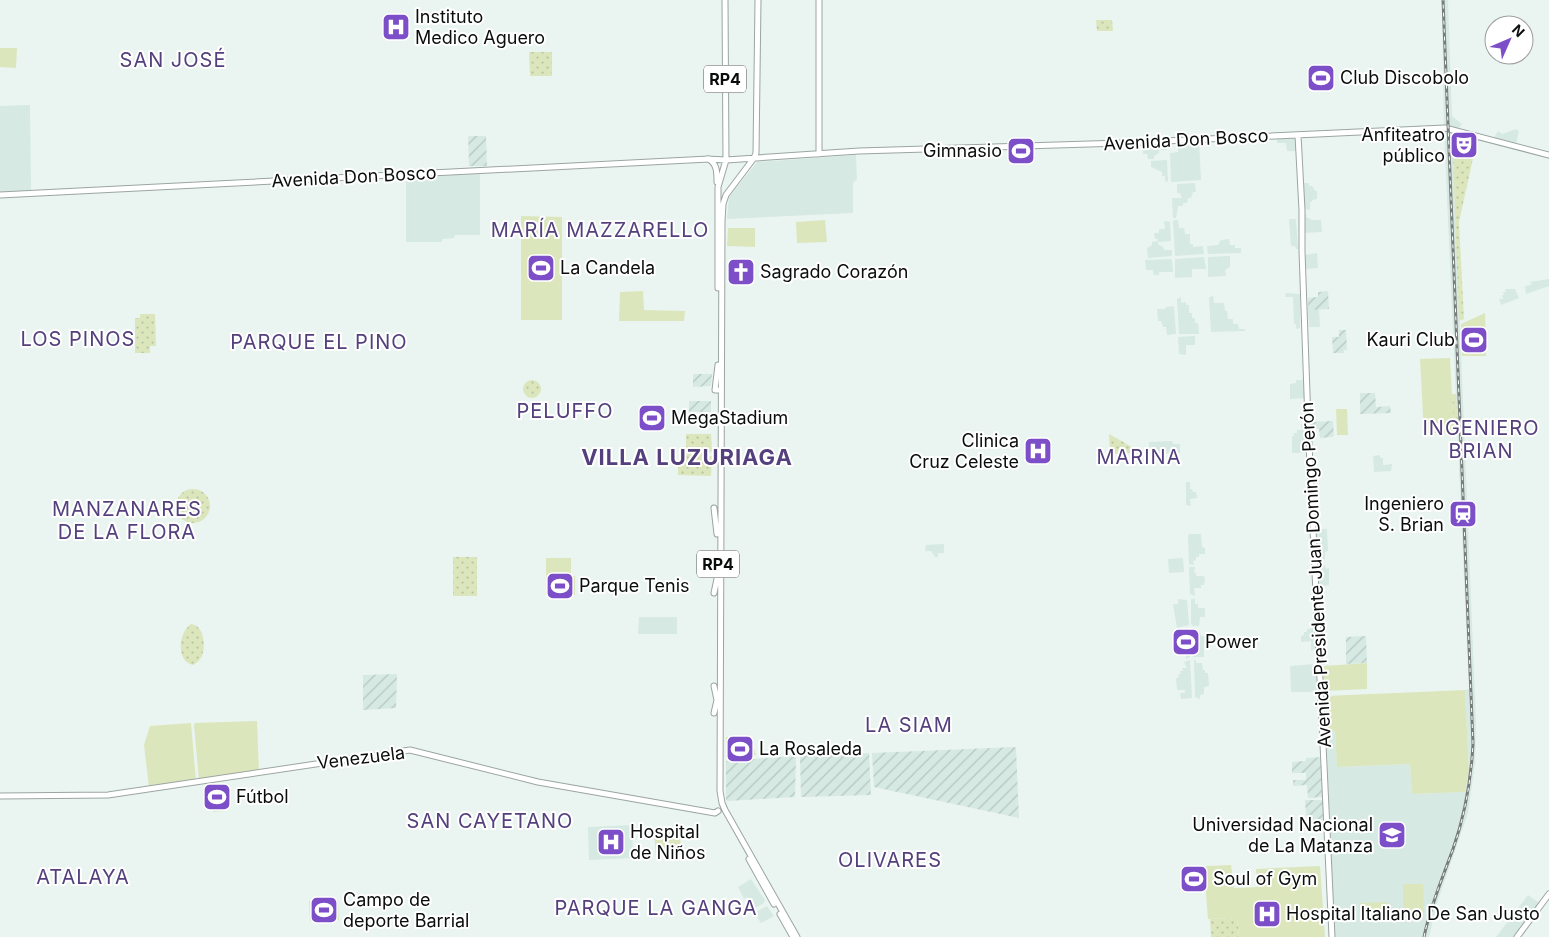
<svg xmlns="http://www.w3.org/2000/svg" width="1549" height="937" font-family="Inter,sans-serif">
<defs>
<pattern id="industrial-furrows" width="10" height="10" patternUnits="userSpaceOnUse" patternTransform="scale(1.25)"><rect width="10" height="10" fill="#d6e9e2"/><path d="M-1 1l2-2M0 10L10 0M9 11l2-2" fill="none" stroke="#b6c7c1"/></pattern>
<pattern id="park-dots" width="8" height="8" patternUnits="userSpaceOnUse" patternTransform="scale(1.25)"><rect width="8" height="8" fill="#dbe6bd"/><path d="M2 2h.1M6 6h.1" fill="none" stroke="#bbc4a1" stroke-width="1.8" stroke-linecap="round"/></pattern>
</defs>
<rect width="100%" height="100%" fill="#eaf5f1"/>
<path fill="#d6e9e2" d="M1442,0H1448L1452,116L1462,124L1458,129L1452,128L1476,723L1475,763L1468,813L1437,903L1429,937H1335L1326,731L1335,730L1337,767L1410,764L1412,794L1465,792L1469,770L1465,690L1469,689L1444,131Z
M30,105L31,192L0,193V106Z
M1516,129L1519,131L1516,144L1494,138L1498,131L1502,134Z
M1295,137L1296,139L1297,151H1287L1286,143H1277V138Z
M1199,141L1201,180L1171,182L1170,153L1178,152V142Z
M1165,143L1167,150H1159V153L1154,156V159H1148L1147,154H1143L1142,144Z
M856,155L857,179L853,183V213L728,219L727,218L729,197L757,162Z
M1167,160L1168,181L1165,182V176H1162V172L1151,167V161Z
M480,174V235H455L454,238L442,239V242H406V177Z
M1195,183L1196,192H1193L1191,198H1188L1187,203H1183V206H1178L1176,218H1173L1172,198H1182L1180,193H1177V184Z
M1303,183H1309V186H1312L1315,191H1317V199L1312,200V202H1310V210L1305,209Z
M1304,214H1306L1307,218H1310L1311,220H1321L1322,232L1304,233Z
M1289,219H1296L1298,249H1296L1295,246H1291Z
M1174,220H1178L1179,228H1184L1185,234H1190V244H1193V247L1203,246L1204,254L1175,256L1173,222Z
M1164,221L1170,222L1171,241L1158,242V244L1163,247L1164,250H1172V256L1148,258L1147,248L1152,245V242L1158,241V239H1155L1154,233H1159V229H1165Z
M1229,239L1230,245H1235V248H1241V253L1208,254L1207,246L1218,245L1221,240Z
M1317,253L1318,268L1306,269L1305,255Z
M1230,256V267L1225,270L1226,276L1208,277V257Z
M1204,257L1206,269H1192V277L1175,278V259Z
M1170,259L1172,260L1173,272H1159V275H1154L1153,270H1146L1145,260Z
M1549,279V286L1526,294L1525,286L1532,285L1530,282Z
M1505,289H1515L1519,298L1501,305L1499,299H1503L1502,295H1504L1503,292H1506Z
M1286,293L1300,294V328L1296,329V324H1294L1293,297H1285Z
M1213,295L1214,303H1224L1225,311H1227L1228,319H1233V324H1238L1239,329H1245V331L1211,332L1209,298Z
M1181,297V303L1186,302V305H1189V313H1192V318H1195V323H1198L1199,334H1179L1177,299Z
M1174,306L1176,334L1167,335L1166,327H1163L1161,321H1158L1157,309H1165L1166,307Z
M1319,309L1320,327H1309L1308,310Z
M1195,336V345H1186V355L1179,354L1178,337Z
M1296,380H1306V398L1290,399V384L1296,383Z
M1305,423L1306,424L1308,453H1292V436H1294V433H1297V430H1302L1301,424Z
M1172,441L1173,444H1180V453L1158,454L1149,447V442Z
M1380,455V458H1383V465L1392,464L1391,471L1374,472L1373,456Z
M1186,482H1190V489H1192L1193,492H1196L1197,498L1190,499L1191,506L1186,505Z
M1317,529H1327L1328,551L1325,552V559H1317L1315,530Z
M1189,534H1201L1202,547L1205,548V554H1199V557H1196V560L1193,561L1194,565L1189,564L1188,536Z
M944,544V553H938V557H935L931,551H925L926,545Z
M1183,558L1184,572L1169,573L1168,559Z
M1319,561H1322V565H1325L1326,569L1329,568V585L1324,586L1325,593L1318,592V562Z
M1190,567H1195L1194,572L1196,573V576H1204L1205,579L1204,585H1201V588H1194L1195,596L1190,594L1189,568Z
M1178,599L1187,600L1189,625L1177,628L1173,604H1178Z
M1191,599H1195V604H1198V608H1205V617H1200L1199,626H1193L1191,624Z
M639,617H677V634H638Z
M1188,628L1190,657L1186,659V652H1182L1181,649H1175L1174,643H1177V640H1180L1179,637H1182L1181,633H1184V629Z
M1192,628H1195L1196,632H1200L1201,636H1207V644L1204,645V657H1193Z
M1313,628L1315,649L1311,651V641L1301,642V636L1304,635V632H1307V629Z
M1190,660L1192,698L1181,699L1180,693H1185V690H1177L1176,678L1179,677L1178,674H1181L1180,671H1183L1182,668H1187L1184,662Z
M1194,660H1196V663H1202L1203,670H1205V673H1208L1209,686L1204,687V694L1200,695V699L1195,697Z
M1315,664L1317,690L1316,692H1291L1290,666Z
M632,825L633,858L589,860L588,827Z
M751,879L765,900L764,903L754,909L747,897L744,899L738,887Z
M1528,895L1538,902L1539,905L1515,937H1496Z
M767,906L774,916L761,923L754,913Z"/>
<path fill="url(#industrial-furrows)" d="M468,136H486L487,166H469Z
M1328,291L1329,309L1308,310V298L1318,297V292Z
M1339,330H1346L1347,350H1344V353H1333L1332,337H1339Z
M693,374H712L711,386L693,387Z
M1360,393H1375L1376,407L1390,406L1391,413L1360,414Z
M689,401H711V412H689Z
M1333,421L1334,436L1332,437L1320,438L1319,429H1311V422Z
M1366,636L1367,663L1346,664V637Z
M397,674L396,708L363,710V675Z
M1014,747L1016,748L1019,818L874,787L872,754L873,753Z
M869,753L871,795L801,797L800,756Z
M796,756L795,797L728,801L726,800V761Z
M1322,757L1323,797L1308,798L1307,785L1293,786V780H1306V773H1292V762L1306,761V758Z
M1305,800H1323L1325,820L1309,821L1308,816H1306Z"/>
<path fill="#dbe6bd" d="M0,48H17L16,68L0,67Z
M521,216L562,217V320H521Z
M825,220L827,242L797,243L796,222Z
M728,228H755V247L727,246Z
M643,291L644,310L685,311L684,321H619L620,292Z
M1485,313L1486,356H1462L1461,324Z
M1450,358L1454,432L1424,434L1420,359Z
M643,406H661V429H643Z
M1336,409H1347L1348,435H1337Z
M546,558H571V576H575V595H546Z
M1367,663V689L1324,691L1323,666Z
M1465,690L1469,770L1465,792L1412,794L1410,764L1337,767L1335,731H1326L1325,696Z
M257,721L259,772L199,781L194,725L195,723Z
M191,723L196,781L149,787L144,745L150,726Z
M750,736L756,755L726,757V737Z
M221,783L223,811L213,812L211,784Z
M654,831L680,833L681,855L656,857Z
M1231,865L1234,888L1257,887L1256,869L1320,866L1325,937H1239L1237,918L1208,919L1204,868L1206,866Z
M1403,884H1423L1424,917H1403Z
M338,900L339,920L310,921L309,901Z
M1388,902L1389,914L1360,915L1359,903Z"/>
<path fill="url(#park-dots)" d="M1096,20H1112L1113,31H1097Z
M529,52H552V76H530Z
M1452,131L1477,138V140L1459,222L1464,319L1459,321Z
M140,314H155L156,346H150V353H135V318H140Z
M523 389a9 9 0 1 1 18 0a9 9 0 1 1-18 0Z
M1452,394H1456L1458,432H1454Z
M686,434H711L712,452L707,453V456H712L711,476L678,475V459H686Z
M1109,434L1139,451V453L1110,454Z
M176 506a17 17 0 1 1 34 0a17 17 0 1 1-34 0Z
M453,557H477V596H453Z
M191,624C204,625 206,645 202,656C200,660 197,663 193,665C176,661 178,633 191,624Z
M1237,918L1239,937H1211L1210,919Z"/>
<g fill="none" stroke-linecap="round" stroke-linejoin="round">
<defs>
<path id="major" d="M758,0L756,153L754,158L726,195L723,204L722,221L720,791L722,803L725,810L797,937
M819,0V154
M1298,135L1302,210V251L1308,422L1332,937
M707,159L726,160L859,151L1122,143L1445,128L1549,155
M708,159C717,163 717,172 717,182
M0,195L709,159
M718,288V187L726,160L725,0
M718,390H715L718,365
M714,508L717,534
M714,593L718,574
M714,713L717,700L714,686
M0,796L108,795L410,750L538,782L715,813L718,811
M749,859L774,904
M780,914L793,937
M1517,937L1549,894"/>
</defs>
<use href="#major" stroke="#9ba5a1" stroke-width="7"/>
<use href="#major" stroke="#fff" stroke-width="5"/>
<defs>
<path id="rail" d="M1424,937C1430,907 1442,879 1453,849C1465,815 1471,781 1473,744L1443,0"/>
</defs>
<use href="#rail" stroke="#777d7b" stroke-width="3"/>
<use href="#rail" stroke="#fff" stroke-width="1" stroke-dasharray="4" stroke-linecap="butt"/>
</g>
<defs>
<symbol id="hospital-square" viewBox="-11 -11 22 22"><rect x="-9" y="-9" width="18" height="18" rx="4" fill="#7c4fc8" stroke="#fff"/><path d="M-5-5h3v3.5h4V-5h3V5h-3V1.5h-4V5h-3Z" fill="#fff"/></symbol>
<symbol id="stadium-square" viewBox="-11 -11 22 22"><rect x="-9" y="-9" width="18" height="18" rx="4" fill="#7c4fc8" stroke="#fff"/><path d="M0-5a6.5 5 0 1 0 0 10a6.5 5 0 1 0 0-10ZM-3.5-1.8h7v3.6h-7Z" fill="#fff"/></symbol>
<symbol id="theatre-square" viewBox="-11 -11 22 22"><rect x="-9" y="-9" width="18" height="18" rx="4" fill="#7c4fc8" stroke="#fff"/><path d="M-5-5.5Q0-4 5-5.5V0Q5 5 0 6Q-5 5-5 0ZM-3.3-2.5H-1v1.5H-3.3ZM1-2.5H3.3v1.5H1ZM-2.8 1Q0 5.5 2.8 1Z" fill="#fff"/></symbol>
<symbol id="church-square" viewBox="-11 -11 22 22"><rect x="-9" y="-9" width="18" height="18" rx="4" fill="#7c4fc8" stroke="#fff"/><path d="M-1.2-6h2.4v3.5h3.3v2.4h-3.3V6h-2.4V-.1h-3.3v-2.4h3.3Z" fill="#fff"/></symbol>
<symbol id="station-square" viewBox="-11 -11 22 22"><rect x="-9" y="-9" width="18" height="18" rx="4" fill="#7c4fc8" stroke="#fff"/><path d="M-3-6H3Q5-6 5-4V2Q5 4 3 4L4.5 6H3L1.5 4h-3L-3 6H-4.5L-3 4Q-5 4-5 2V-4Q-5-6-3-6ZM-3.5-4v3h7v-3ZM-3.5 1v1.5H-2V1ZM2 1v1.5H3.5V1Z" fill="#fff"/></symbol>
<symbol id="university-square" viewBox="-11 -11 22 22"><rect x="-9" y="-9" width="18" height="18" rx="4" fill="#7c4fc8" stroke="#fff"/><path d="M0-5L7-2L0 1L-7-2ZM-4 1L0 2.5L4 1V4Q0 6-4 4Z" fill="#fff"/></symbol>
</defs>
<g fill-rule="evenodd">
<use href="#hospital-square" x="380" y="11" width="32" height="32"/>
<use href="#stadium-square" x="1305" y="62" width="32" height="32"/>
<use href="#theatre-square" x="1448" y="129" width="32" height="32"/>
<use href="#stadium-square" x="1005" y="135" width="32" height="32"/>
<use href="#stadium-square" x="525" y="252" width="32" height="32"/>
<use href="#church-square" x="725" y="256" width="32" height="32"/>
<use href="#stadium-square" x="1458" y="324" width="32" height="32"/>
<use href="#stadium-square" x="636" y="402" width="32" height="32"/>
<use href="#hospital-square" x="1022" y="435" width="32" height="32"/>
<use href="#station-square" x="1447" y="498" width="32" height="32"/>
<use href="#stadium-square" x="544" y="570" width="32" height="32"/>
<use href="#stadium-square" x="1170" y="626" width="32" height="32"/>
<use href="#stadium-square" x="724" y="733" width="32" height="32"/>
<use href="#stadium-square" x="201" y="781" width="32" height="32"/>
<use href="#university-square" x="1376" y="819" width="32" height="32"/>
<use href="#hospital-square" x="595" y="826" width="32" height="32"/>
<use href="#stadium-square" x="1178" y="863" width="32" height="32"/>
<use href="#stadium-square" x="308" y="894" width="32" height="32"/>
<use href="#hospital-square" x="1251" y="898" width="32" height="32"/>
</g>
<g text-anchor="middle" stroke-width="4" stroke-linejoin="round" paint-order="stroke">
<g fill="#fff" stroke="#545655" stroke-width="1">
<rect x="704" y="65.5" width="42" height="27" rx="4"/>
<rect x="697" y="550.5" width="42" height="27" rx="4"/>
</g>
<g font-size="16" font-weight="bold" fill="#0a0d0c">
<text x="725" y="85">RP4</text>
<text x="718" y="570">RP4</text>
</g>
<g font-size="18" fill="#0a0d0c" stroke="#fff" text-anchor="start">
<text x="415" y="23">Instituto<tspan x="415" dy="21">Medico Aguero</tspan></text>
<text x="1340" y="84">Club Discobolo</text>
<text x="1445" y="141" text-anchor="end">Anfiteatro<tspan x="1445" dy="21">público</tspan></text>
<text x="1002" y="157" text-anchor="end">Gimnasio</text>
<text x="560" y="274">La Candela</text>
<text x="760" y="278">Sagrado Corazón</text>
<text x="1455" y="346" text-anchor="end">Kauri Club</text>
<text x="671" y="424">MegaStadium</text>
<text x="1019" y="447" text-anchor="end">Clinica<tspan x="1019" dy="21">Cruz Celeste</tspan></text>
<text x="1444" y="510" text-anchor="end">Ingeniero<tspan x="1444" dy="21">S. Brian</tspan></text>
<text x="579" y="592">Parque Tenis</text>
<text x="1205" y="648">Power</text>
<text x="759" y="755">La Rosaleda</text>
<text x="236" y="803">Fútbol</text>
<text x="1373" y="831" text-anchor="end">Universidad Nacional<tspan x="1373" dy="21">de La Matanza</tspan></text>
<text x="630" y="838">Hospital<tspan x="630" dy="21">de Niños</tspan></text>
<text x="1213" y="885">Soul of Gym</text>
<text x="343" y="906">Campo de<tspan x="343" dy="21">deporte Barrial</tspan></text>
<text x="1286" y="920">Hospital Italiano De San Justo</text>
</g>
<g font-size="18" fill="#0a0d0c" stroke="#fff">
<text transform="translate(1186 140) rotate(-3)" y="6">Avenida Don Bosco</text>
<text transform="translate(354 177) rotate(-3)" y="6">Avenida Don Bosco</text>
<text transform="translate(1316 575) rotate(-93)" y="6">Avenida Presidente Juan Domingo Perón</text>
<text transform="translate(361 758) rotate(-7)" y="6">Venezuela</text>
</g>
<g font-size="20" letter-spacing="1" fill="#54407d" stroke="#fff">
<text x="173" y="67">SAN JOSÉ</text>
<text x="600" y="237">MARÍA MAZZARELLO</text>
<text x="78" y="346">LOS PINOS</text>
<text x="319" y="349">PARQUE EL PINO</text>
<text x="565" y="418">PELUFFO</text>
<text x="1481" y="435">INGENIERO<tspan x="1481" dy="23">BRIAN</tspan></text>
<text x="1139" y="464">MARINA</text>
<text x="127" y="516">MANZANARES<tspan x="127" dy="23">DE LA FLORA</tspan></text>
<text x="909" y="732">LA SIAM</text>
<text x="490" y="828">SAN CAYETANO</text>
<text x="890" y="867">OLIVARES</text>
<text x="83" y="884">ATALAYA</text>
<text x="656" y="915">PARQUE LA GANGA</text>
</g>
<g font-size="22" font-weight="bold" letter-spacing="1" fill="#54407d" stroke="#fff">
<text x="687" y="465">VILLA LUZURIAGA</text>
</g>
</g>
<g transform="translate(1509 40) rotate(45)"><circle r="24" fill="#ffffff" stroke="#9d9e9e"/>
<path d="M0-4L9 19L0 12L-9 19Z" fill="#7c4fc8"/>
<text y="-8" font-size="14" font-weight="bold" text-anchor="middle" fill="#0a0d0c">N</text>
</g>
</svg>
